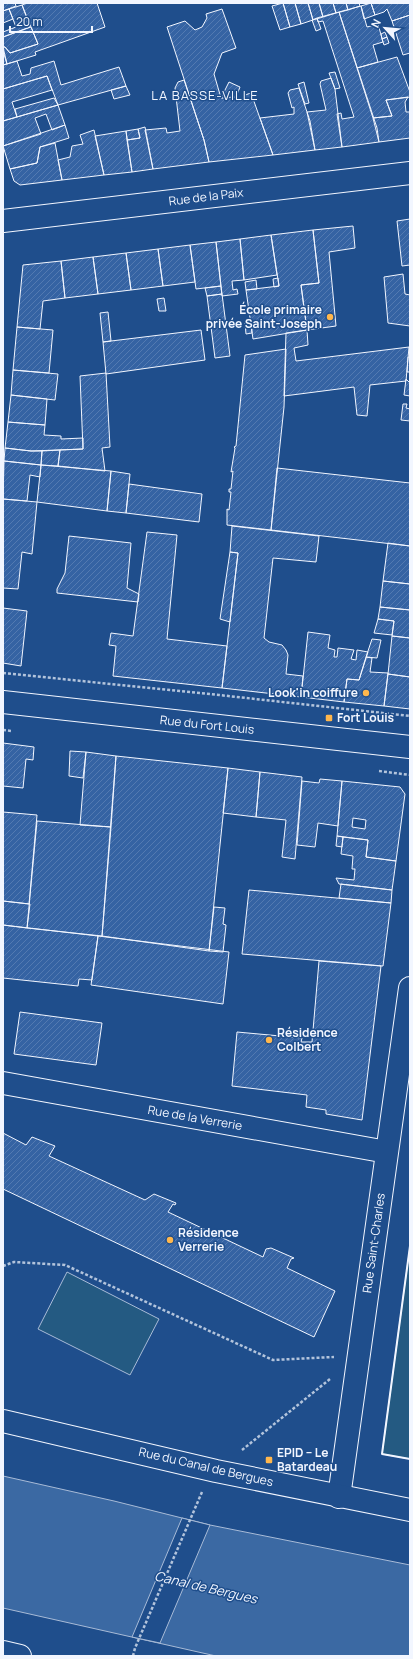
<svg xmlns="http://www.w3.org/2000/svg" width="413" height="1659" font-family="Manrope,sans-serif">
<defs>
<pattern id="building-hatch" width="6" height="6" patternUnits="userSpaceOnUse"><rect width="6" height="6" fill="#3563a3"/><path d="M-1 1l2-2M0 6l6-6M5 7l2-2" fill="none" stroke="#537ab1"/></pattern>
</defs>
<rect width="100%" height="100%" fill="#1f4e8c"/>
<path fill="#245a82" stroke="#a8bbd7" d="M410,1246V1459L382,1454Z
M67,1272L159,1319L130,1375L38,1329Z"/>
<path fill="#3b69a3" stroke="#a8bbd7" d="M3,1476L114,1501L210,1525L410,1565V1656H216L3,1608Z"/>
<path fill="#1f4e8c" stroke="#a8bbd7" d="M182,1518L210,1525L160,1643L132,1637Z"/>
<path fill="url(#building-hatch)" stroke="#f2f6ff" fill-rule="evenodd" d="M3,3H15L16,6L3,11Z
M27,3H97L105,27L35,52L36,55L7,64L3,47H5L10,53L38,44L22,5Z
M283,3L290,27L280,30L272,6Z
M283,3H295L301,24L290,27Z
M295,3H308L313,20L301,24Z
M308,3H319L323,17L313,20Z
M319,3H333L336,13L323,17Z
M333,3H346L348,10L336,13Z
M346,3H359L360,6L348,10Z
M371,3L375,15L364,19L361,6Z
M371,3H410V15L392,21L387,9L384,12L375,15Z
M22,5L30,27L3,37V32L16,27L9,9Z
M361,6L367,27L378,24L383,42L373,45L378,62L357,68L339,12Z
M9,9L13,19L3,23V11Z
M222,9L236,48L222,53L214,74L221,98L236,97L242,101L245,95L251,93L273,155L209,162L204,140L167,27L185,21L195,30L202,27L207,18L206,14Z
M339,12L377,128L379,142L342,147L337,114L341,113L342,119L354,117L323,21L318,22L317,18Z
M410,15V53L403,55L392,21Z
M317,18L321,29L316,31L312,20Z
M31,27L38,44L10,53L5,47H3V37Z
M385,32L387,37L382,39L381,34Z
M387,37L389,43L384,45L382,39Z
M3,51L7,64L3,65Z
M397,57L410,92V97L386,100L392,116L373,118L357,68Z
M17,61L22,76L30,74L31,68L54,61L61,85L119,67L126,86L58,105L47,76L3,89V65Z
M335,72L340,88L335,89L329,73Z
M47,76L52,90L12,102L17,117L3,121V89Z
M331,78L335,89L342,147L315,150L307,112L326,110L320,84L321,81Z
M184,80L204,140L209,162L153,169L145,130L166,128L167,133L180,131L175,88L178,82Z
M229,82L240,87L236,97L221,98Z
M304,82L309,103L305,104L298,84Z
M126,86L130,95L114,99L111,90Z
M299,88L310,121L315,150L273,155L260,118L294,114V107L292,108L288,93L290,90Z
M408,97L405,102L406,112H410V138L379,142L373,118L392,116L386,100Z
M54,98L58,105L17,117L15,109Z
M58,105L65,125L52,130L46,114L35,118L41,134L3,146V121Z
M65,125L69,138L40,147L37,163L10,169L3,146Z
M145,127L153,169L132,172L127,140L140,138L138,129Z
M138,129L140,138L127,140L126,131Z
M94,130L104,175L62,180L58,160L70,157L72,146L83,144L80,135Z
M126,131L132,172L104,175L95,136Z
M55,143L62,180L20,185L14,181L10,169L37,163L40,147Z
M410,219V265L402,266L397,221Z
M353,226L355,248L329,252L336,326L307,330L301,285L319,283L313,230Z
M313,230L319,283L301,285L307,330L253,339L246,290L279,286L271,235Z
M271,235L277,275L244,280L240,239Z
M240,239L244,280L232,281L233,290L237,289L238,294L222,296L216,242Z
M216,242L221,286L196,289L190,245Z
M190,245L195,282L163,286L158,249Z
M158,249L163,286L131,290L126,253Z
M126,253L131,290L98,294L93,257Z
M93,257L98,294L65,298L61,261Z
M61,261L65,298L43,301L40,329L17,327L23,265Z
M403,274L405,294L410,295V326L388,323L384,277Z
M278,278L279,286L274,287L273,279Z
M256,280L257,289L246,290L245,282Z
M221,286L222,294L207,296L205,288Z
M222,294L230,356L215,358L207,296Z
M164,298L166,311H159L157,299Z
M108,312L111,341L103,342L100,313Z
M251,321L252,333L246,334L245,323Z
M17,327L53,330L49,373L13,370Z
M201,330L205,360L106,374L103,342Z
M307,330L308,345L294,348L296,361L409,347L406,381L370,385L367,416L357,415L354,387L284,396L286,333Z
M286,349L284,407L271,530L227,525V509L229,510L231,492H229V489H231L233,471L231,472L235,448L234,447L236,446L245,355Z
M408,357H410V372H407Z
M13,370L58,374L55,400L11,395Z
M106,373L110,447L102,448L105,471L58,466L60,450L83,449L80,376Z
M406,379L410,383V396L404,395Z
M11,395L47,399L45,425L8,422Z
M403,404H407L406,408L410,409V421L401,420Z
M8,422L45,425L44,435L61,436V439L83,438V449L31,451L5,448Z
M5,448L31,451H42L41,465L4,461Z
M60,450L58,466L41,465L42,451Z
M4,461L41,465L40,477L30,475L27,501L3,499Z
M41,465L111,471L107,511L37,502Z
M277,468L410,483V546L271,530Z
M111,471L130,474L126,513L107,511Z
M129,484L202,494L199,522L126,513Z
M3,499L37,502L32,554L22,552L18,589L3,588Z
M232,526L319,536L316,562L273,558L264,638L269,642L282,645L286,650L288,655L286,674L303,676L301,697L222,688L238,553L230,552Z
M147,532L177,535L167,639L227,646L222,688L113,676L116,646L109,645L111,633L133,636Z
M69,536L131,543L127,588L139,594L138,602L57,593V589L65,573Z
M388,543L410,546V584L383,581Z
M230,552L238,553L230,622L220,619Z
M383,581L410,584V610L380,607Z
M380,607L410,610V638L392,636L394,621L378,619Z
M3,608L27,611L21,666L3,663Z
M378,619L394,621L392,635L374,633Z
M308,632L330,635L328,648L335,650L334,657H337L338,648L354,650L351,659L356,660L357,650L368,652L359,680L347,679L344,702L301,697Z
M392,636L410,638V677L388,674Z
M372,639L381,640L377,658L366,657Z
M366,657L372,658L370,672L388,673L384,706L344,702L347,679L359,680Z
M388,674L410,677V709L384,706Z
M3,743L34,747L33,760L26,759L23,788L3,786Z
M70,751L86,752L83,778L69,776Z
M86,752L116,756L111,827L80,825Z
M116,756L228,768L209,951L102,936Z
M228,768L260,772L256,817L223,813Z
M260,772L302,777L295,859L282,857L286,820L256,817Z
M320,779L342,781L338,826L318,823L315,847L297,845L302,781L319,783Z
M342,781L400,787L405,794L396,861L366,857L368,840L337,836ZM353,818L366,820L365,829L352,827Z
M3,812L37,815L29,904L3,901Z
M37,821L111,827L102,936L27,928Z
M337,836L343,837L342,847L336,846Z
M343,837L368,840L366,857L396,861L392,890L339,884L336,878L354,880L355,869H352L353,856L341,854Z
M341,884L392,890L391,903L339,898Z
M249,890L391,903L383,966L242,954Z
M3,901L30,904L27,928L3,925Z
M214,907L225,908L223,924L226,925L223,952L209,951Z
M3,925L98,936L92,980L79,979L78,986L3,978Z
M98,936L229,952L223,1004L91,985Z
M319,961L381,966L362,1120L326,1114V1110L306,1107L307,1095L232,1086L237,1032L302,1038L301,1042H312Z
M20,1012L102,1023L96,1065L14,1054Z
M3,1133L26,1145L32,1137L55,1146L49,1156L145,1200L154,1194L176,1203L175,1205L173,1204L168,1212L263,1257L266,1249L271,1248L294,1258L291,1259L287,1268L335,1291L314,1337L3,1189Z"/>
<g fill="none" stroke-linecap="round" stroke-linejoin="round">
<defs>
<path id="minor" d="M3,221L410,173
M3,1083L387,1152
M339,1497L410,988"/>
<path id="tertiary" d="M3,702L410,747
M3,1421L216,1471L410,1510
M3,1652L20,1656"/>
</defs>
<use href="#minor" stroke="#f2f6ff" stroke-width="24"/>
<use href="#tertiary" stroke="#f2f6ff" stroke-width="24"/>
<path stroke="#b3c4dc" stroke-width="2.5" stroke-dasharray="3 2" stroke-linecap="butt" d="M3,673L219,695L410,716
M3,730L12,731
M379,771L410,775
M3,1266L14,1262L65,1265L273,1360L334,1357
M242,1450L330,1379
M133,1656L135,1648L202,1492"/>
<use href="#minor" stroke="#1f4e8c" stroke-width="22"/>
<use href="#tertiary" stroke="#1f4e8c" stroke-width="22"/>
<path stroke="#f2f6ff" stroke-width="2" d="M410,1246L382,1454L410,1459"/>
</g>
<g fill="#ffb74d" stroke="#1f4e8c" stroke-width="1.5">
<circle cx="330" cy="317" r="4"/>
<circle cx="366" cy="693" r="4"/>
<rect x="325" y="714" width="8" height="8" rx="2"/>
<circle cx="269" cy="1040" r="4"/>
<circle cx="170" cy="1240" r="4"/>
<rect x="265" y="1456" width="8" height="8" rx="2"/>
</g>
<g text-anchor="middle" stroke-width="3" stroke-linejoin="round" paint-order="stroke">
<g font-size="12" fill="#f2f6ff" stroke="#1f4e8c">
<text transform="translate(206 197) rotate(-7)" y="4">Rue de la Paix</text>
<text transform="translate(207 725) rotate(6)" y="4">Rue du Fort Louis</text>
<text transform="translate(195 1118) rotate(10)" y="4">Rue de la Verrerie</text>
<text transform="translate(374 1243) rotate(-82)" y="4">Rue Saint-Charles</text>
<text transform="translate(206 1467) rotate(13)" y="4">Rue du Canal de Bergues</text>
</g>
<g font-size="12" font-weight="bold" fill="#f2f6ff" stroke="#1f4e8c" text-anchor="start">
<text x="322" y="314" text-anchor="end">École primaire<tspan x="322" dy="14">privée Saint-Joseph</tspan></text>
<text x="358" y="697" text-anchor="end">Look'in coiffure</text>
<text x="337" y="722">Fort Louis</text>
<text x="277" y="1037">Résidence<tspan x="277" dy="14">Colbert</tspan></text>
<text x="178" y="1237">Résidence<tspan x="178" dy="14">Verrerie</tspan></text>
<text x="277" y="1457">EPID – Le<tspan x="277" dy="14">Batardeau</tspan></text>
</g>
<g font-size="13" letter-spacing="1" fill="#f2f6ff" stroke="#1f4e8c">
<text x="205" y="100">LA BASSE-VILLE</text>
</g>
<g font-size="13" font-style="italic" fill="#f2f6ff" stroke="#1f4e8c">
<text transform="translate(206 1587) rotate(13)" y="5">Canal de Bergues</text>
</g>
</g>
<rect width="413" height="1659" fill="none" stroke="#f2f6ff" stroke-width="8"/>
<g transform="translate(385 28) rotate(297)" stroke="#1f4e8c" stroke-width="3" paint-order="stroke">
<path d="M0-3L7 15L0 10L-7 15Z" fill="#f2f6ff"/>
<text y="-6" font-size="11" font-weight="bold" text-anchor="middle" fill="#f2f6ff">N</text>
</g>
<path d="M10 26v6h82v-6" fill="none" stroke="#f2f6ff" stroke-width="2"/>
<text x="16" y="26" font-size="12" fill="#f2f6ff" stroke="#1f4e8c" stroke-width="3" paint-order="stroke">20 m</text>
</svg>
